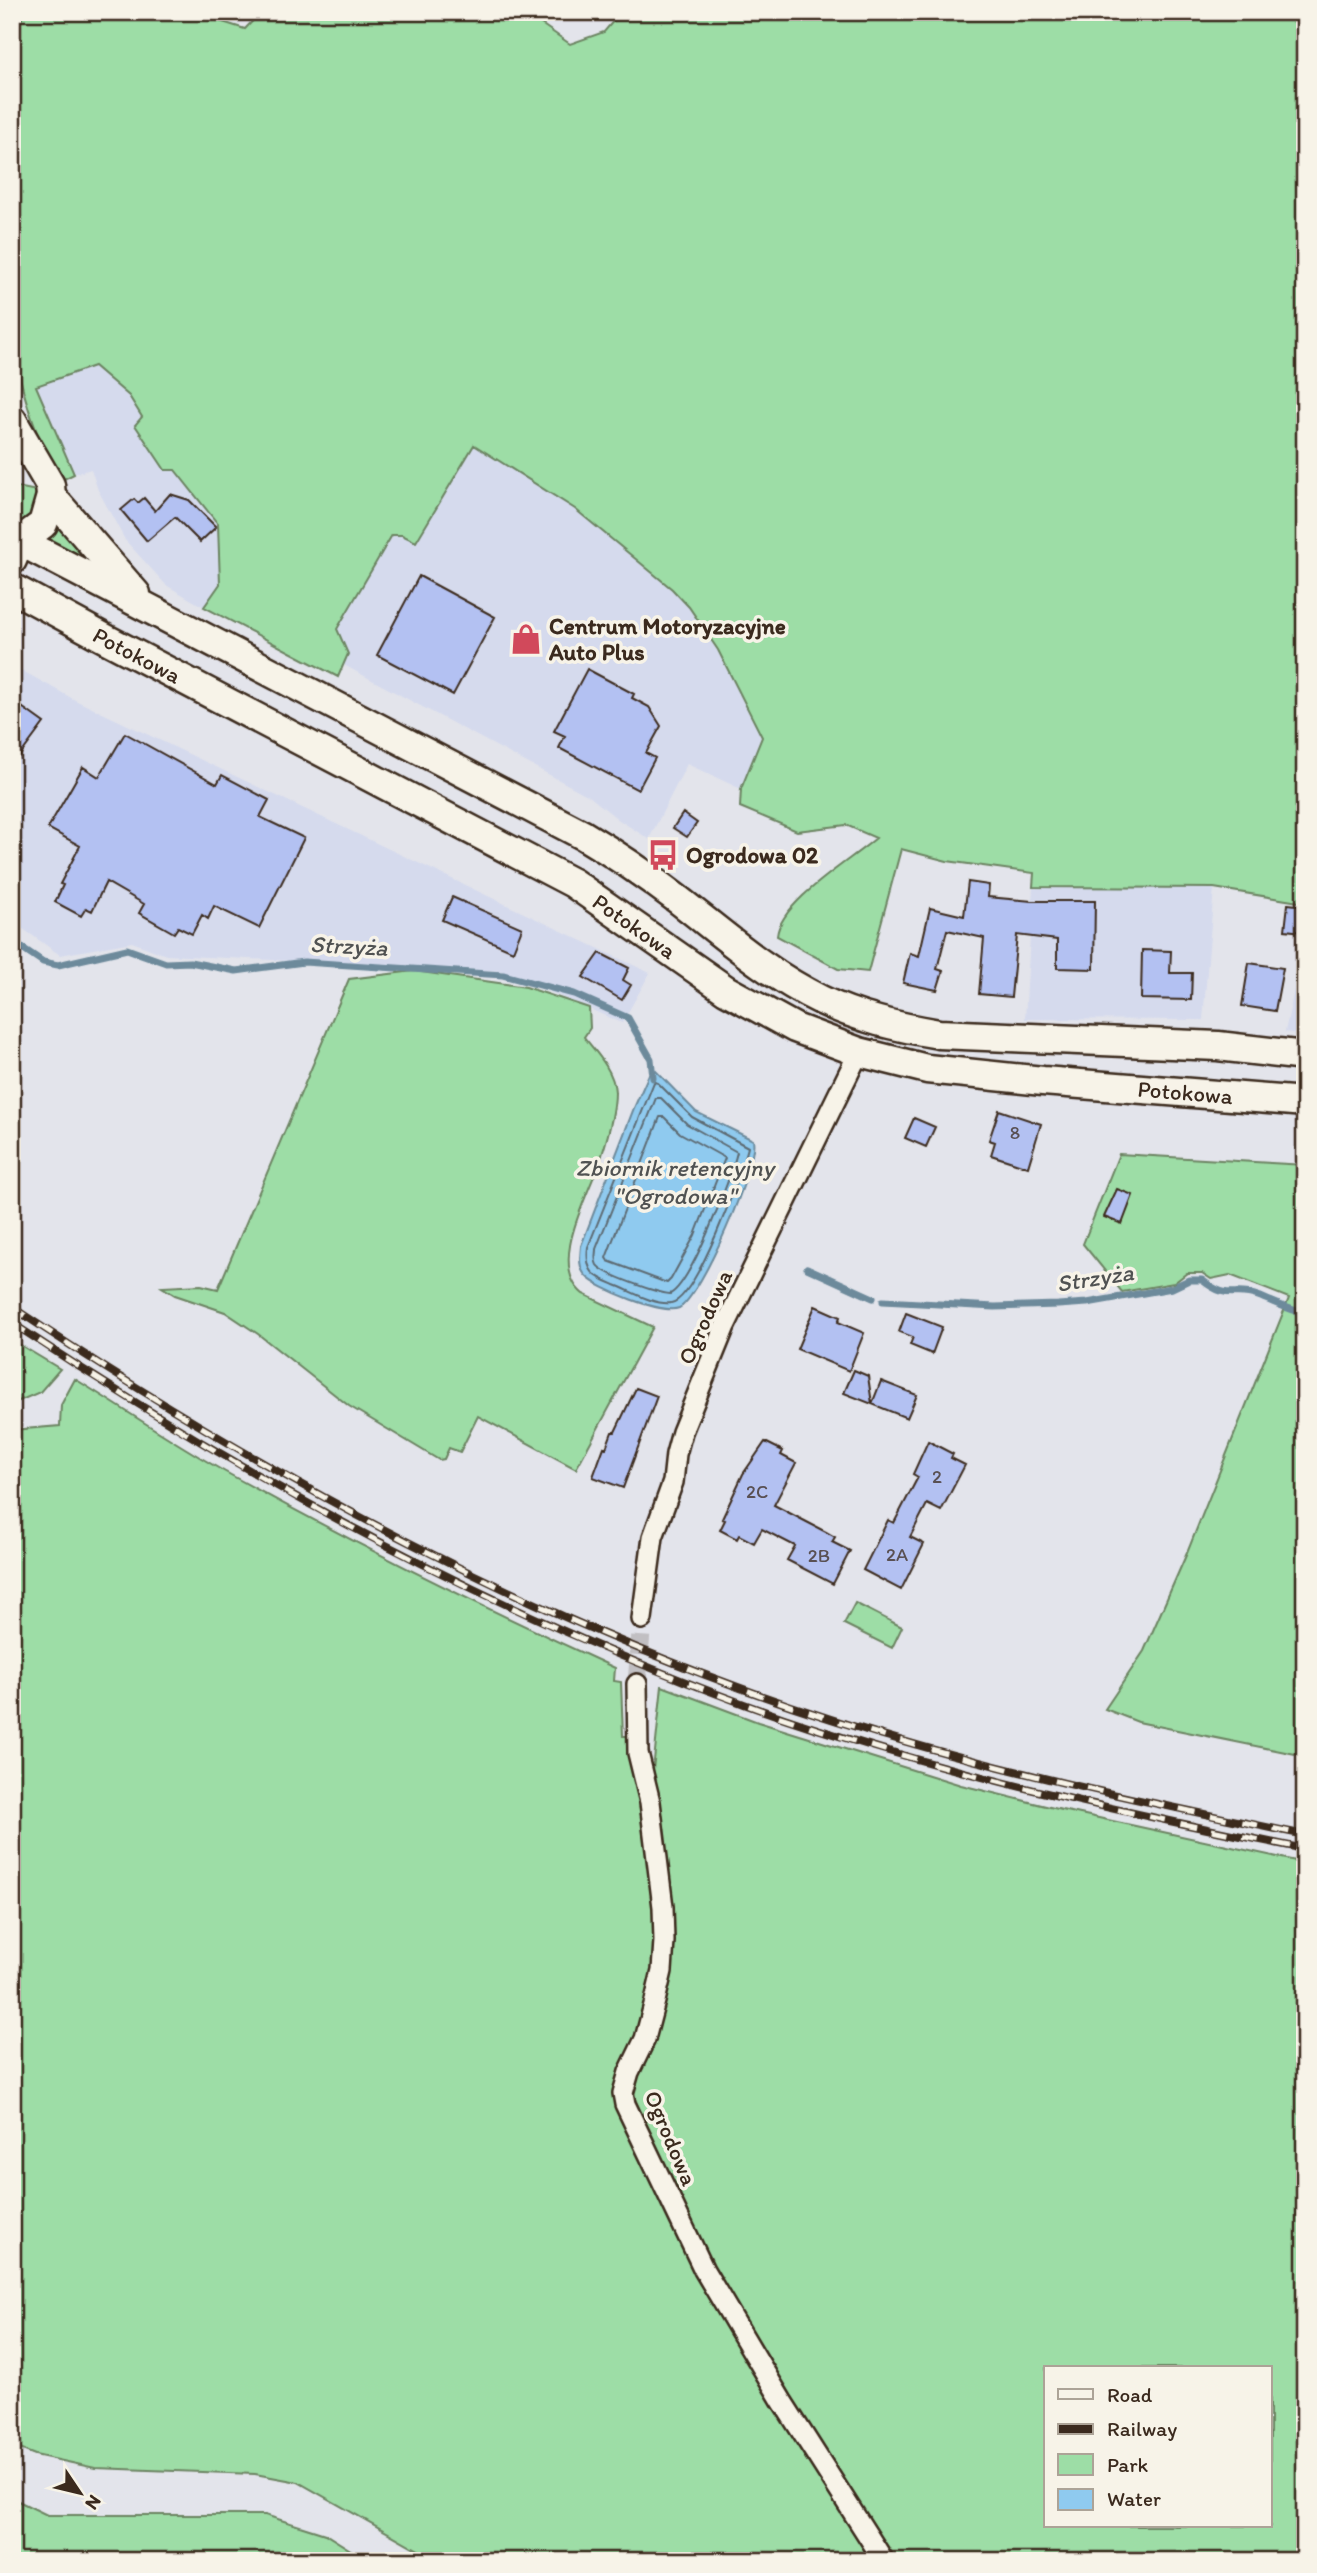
<svg xmlns="http://www.w3.org/2000/svg" width="1317" height="2573" font-family="Itim,sans-serif">
<rect width="100%" height="100%" fill="#e3e4eb"/>
<filter id="ink" filterUnits="userSpaceOnUse"><feTurbulence type="fractalNoise" baseFrequency=".0143" numOctaves="2"/><feDisplacementMap in="SourceGraphic" scale="14" xChannelSelector="R" yChannelSelector="G"/><feConvolveMatrix kernelMatrix="1 2 1 2 8 2 1 2 1" color-interpolation-filters="sRGB"/></filter>
<g filter="url(#ink)">
<path fill="#d5daed" d="M94,366L129,396L142,417L136,425L165,470H175L218,524L220,584L204,607L166,585L125,540L98,490L91,469L74,474L36,386Z
M474,445L575,509L672,589L689,607L718,650L762,737L741,789L687,764L649,839L619,820L589,796L342,664L336,629L392,535L402,534L416,542Z
M12,665L75,700L650,973L622,1023L501,971L166,955L132,942L60,955L12,921Z
M1033,887L1214,888L1203,1020L1025,1019Z
M1305,939V1035L1285,1032Z"/>
<path fill="#9ddda6" stroke="#6c8462" stroke-width="2" fill-rule="evenodd" d="M24,12H191L245,29L261,12H524L570,44L604,32L621,12H1305V903L1214,888L1033,887L1034,873L947,861L901,849L868,972L838,969L777,936C780,902 851,860 876,838L846,825L797,831L740,807L741,789L762,737L718,650L689,607L672,589L575,509L474,445L416,542L402,535H392L337,629L348,654L338,677L204,607L220,584L218,524L175,470H165L135,425L142,417L129,396L94,366L36,386L74,474L60,481C34,435 19,386 12,334V72L16,35Z
M12,486L37,491L35,520L21,523Z
M57,522L96,566L47,543V539Z
M414,971L526,987L589,1008L590,1028L584,1037C596,1052 614,1071 615,1092C615,1112 608,1136 602,1155C591,1191 546,1264 583,1294L653,1327L576,1469L478,1416L460,1452L449,1448L444,1459L439,1460L349,1406L258,1334L225,1312L175,1295L162,1287L201,1285L218,1289L349,979Z
M1119,1154L1305,1165V1756L1138,1722L1105,1709L1144,1651L1187,1553L1289,1298L1230,1275L1211,1279L1202,1273H1187L1174,1283L1122,1292L1083,1244Z
M12,1340L60,1369L40,1392L12,1404Z
M75,1379C124,1409 171,1441 220,1469C349,1541 481,1607 615,1668L614,1681L621,1682L623,1736H629L657,1922L658,1964L640,2037L616,2079L614,2091L698,2277L787,2428L874,2561H438L298,2482L255,2474L95,2468L35,2455L12,2446V1430L60,1426L61,1405Z
M855,1603L902,1627L892,1648L844,1624Z
M662,1686L758,1722L961,1785L1062,1810L1305,1863V2561H893L717,2277L693,2230L633,2095L671,1905L653,1770ZM1046,2368H1270V2526H1046Z
M12,2498L47,2515H265L325,2534L368,2561H12Z"/>
<path fill="#8fcaef" stroke="#6d8a9b" stroke-width="2" d="M654,1069L696,1112L753,1140C759,1162 701,1297 679,1308C664,1315 597,1289 586,1276C578,1268 580,1256 581,1246L634,1108L649,1074Z"/>
<g fill="none" stroke-linecap="round" stroke-linejoin="round">
<path stroke="#5d6a72" stroke-width="2" d="M654,1082L658,1083L692,1117L748,1147C742,1172 696,1300 671,1303C653,1305 631,1291 615,1285C594,1276 585,1273 588,1247Z
M656,1098H661L687,1124L737,1152C731,1178 691,1284 670,1294C658,1293 604,1275 597,1265C594,1260 596,1254 596,1249Z
M660,1117H664L680,1133L725,1158L695,1235L671,1279L667,1283L608,1261L606,1258Z"/>
<path stroke="#6d8a9b" stroke-width="7" d="M12,941L43,962L58,965L127,949L166,963L190,962L236,971L304,962L503,975L574,994L628,1018L651,1059L653,1078
M807,1268L873,1298
M883,1301L995,1307L1058,1305L1087,1303L1172,1288L1189,1280H1202C1230,1302 1233,1287 1258,1296C1274,1302 1288,1310 1305,1313"/>
</g>
<path fill="#b3c1f2" stroke="#3b2a1e" stroke-width="2" d="M170,494L189,500L216,527L200,542L175,517L147,541L121,510L134,499L138,503L144,498L155,511Z
M419,576L495,617L453,695L377,655Z
M587,669L634,694L632,698L649,707L661,726L646,753L655,758L638,790L559,748L565,736L554,731Z
M12,700L44,723L12,766Z
M125,733L217,784L222,775L269,800L260,817L304,838L259,928L214,906L208,919L202,915L192,934L178,927L174,933L139,913L144,904L106,882L92,911L86,908L81,916L55,902L63,885L60,884L80,846L48,828L83,767L99,777Z
M683,813L697,823L687,837L673,828Z
M968,882L989,885L988,897L1032,901H1095L1094,969L1057,968V940L1017,935L1011,997L979,994L984,938L947,930L937,969L943,971L937,990L903,983L910,953L919,956L930,908L964,916Z
M452,897L522,928L513,951L442,920Z
M1288,904L1305,906L1303,932L1285,930Z
M1142,950L1171,951L1170,973H1192L1191,1000L1141,999Z
M600,953L629,968L623,980L631,985L622,1000L583,977Z
M1249,963L1283,968L1275,1011L1242,1006Z
M999,1110L1041,1124L1028,1167L991,1155L995,1142L989,1140Z
M914,1118L935,1127L926,1147L905,1138Z
M1117,1189L1133,1195L1122,1224L1104,1217Z
M815,1306L840,1317L838,1322L864,1333L849,1371L797,1349Z
M906,1313L942,1327L932,1354L910,1345L913,1337L899,1332Z
M854,1370L868,1376L872,1404L844,1393Z
M881,1381L917,1395L907,1418L872,1404Z
M636,1388L657,1396L623,1488L593,1477L604,1447L606,1448L612,1432H615Z
M928,1441L953,1454L951,1458L965,1465L941,1511L927,1504L910,1537L924,1544L901,1590L863,1570L888,1520L894,1523L918,1477L913,1474Z
M765,1442L783,1451L781,1455L796,1463L774,1505L826,1532L835,1537L832,1542L850,1551L833,1584L787,1560L795,1546L762,1529L754,1543L739,1535L737,1539L720,1530L725,1520L722,1519L743,1474Z"/>
<g fill="none" stroke-linecap="round" stroke-linejoin="round">
<path stroke="#c1bfc2" stroke-width="19" stroke-dasharray="19 10" stroke-linecap="butt" d="M637,1684L642,1619"/>
<defs>
<path id="street" d="M642,1619L653,1537L673,1482L676,1454L682,1432L725,1326L859,1052
M637,1684L638,1753L650,1802L663,1907L664,1941L662,1971L655,2001L645,2039L629,2072L623,2093L625,2104L704,2270L782,2401L884,2561"/>
<g id="secondary">
<path d="M12,420L50,485L51,496L43,524L20,541L12,560"/>
<path d="M51,496L136,594"/>
<path d="M12,537L583,835C615,854 646,875 676,898C723,934 767,974 821,1000C858,1018 898,1027 939,1034L1218,1046L1305,1056"/>
<path id="s1" d="M12,588L108,640L573,883L726,990L795,1028L859,1052L927,1069L1043,1081L1305,1102"/>
</g>
</defs>
<use href="#street" stroke="#3b2a1e" stroke-width="24"/>
<use href="#secondary" stroke="#3b2a1e" stroke-width="33"/>
<use href="#street" stroke="#f7f3e8" stroke-width="19"/>
<use href="#secondary" stroke="#f7f3e8" stroke-width="28"/>
<defs>
<path id="rail" d="M12,1307C267,1477 538,1625 831,1719C986,1769 1145,1802 1305,1835
M12,1323C242,1476 484,1609 744,1704C926,1770 1115,1811 1305,1849"/>
</defs>
<use href="#rail" stroke="#3b2a1e" stroke-width="8"/>
<use href="#rail" stroke="#f7f3e8" stroke-width="5" stroke-dasharray="16" stroke-linecap="butt"/>
</g>
</g>
<defs>
<symbol id="shop-bare" viewBox="-9 -9 18 18"><path d="M-5-2.5h2.3a2.7 3.5 0 0 1 5.4 0H5L5.5 6h-11ZM-1.5-2.5h3a1.5 2.3 0 0 0-3 0Z" fill="#d1495b" stroke="#f7f3e8" stroke-width="2.5" paint-order="stroke"/></symbol>
<symbol id="bus-bare" viewBox="-9 -9 18 18"><path d="M-5-6H5V4H4V6H2V4H-2V6H-4V4H-5ZM-3.5-4V0h7V-4ZM-3.5 1.2v1.5H-2V1.2ZM2 1.2v1.5H3.5V1.2Z" fill="#d1495b" stroke="#f7f3e8" stroke-width="2.5" paint-order="stroke"/></symbol>
</defs>
<g fill-rule="evenodd">
<use href="#shop-bare" x="504" y="617" width="44" height="44"/>
<use href="#bus-bare" x="641" y="833" width="44" height="44"/>
</g>
<g text-anchor="middle" stroke-width="7" stroke-linejoin="round" paint-order="stroke">
<g font-size="19" fill="#595053">
<text x="1015" y="1139">8</text>
<text x="937" y="1483">2</text>
<text x="757" y="1498">2C</text>
<text x="897" y="1561">2A</text>
<text x="819" y="1562">2B</text>
</g>
<g font-size="23" font-weight="bold" fill="#3b2a1e" stroke="#f7f3e8" text-anchor="start">
<text x="549" y="634">Centrum Motoryzacyjne<tspan x="549" dy="26">Auto Plus</tspan></text>
<text x="686" y="863">Ogrodowa 02</text>
</g>
<g font-size="23" fill="#3b2a1e" stroke="#f7f3e8">
<text dy="8" stroke="none"><textPath href="#s1" startOffset="142">Potokowa</textPath></text>
<text dy="8" stroke="none"><textPath href="#s1" startOffset="709">Potokowa</textPath></text>
<text dy="8" stroke="none"><textPath href="#s1" startOffset="1297">Potokowa</textPath></text>
<text transform="translate(705 1317) rotate(-66)" y="8">Ogrodowa</text>
<text transform="translate(671 2138) rotate(67)" y="8">Ogrodowa</text>
</g>
<g font-size="24" font-style="italic" fill="#505252" stroke="#f7f3e8">
<text transform="translate(349 946) rotate(3)" y="8">Strzyża</text>
<text x="675" y="1176">Zbiornik retencyjny<tspan x="675" dy="28">"Ogrodowa"</tspan></text>
<text transform="translate(1095 1278) rotate(-9)" y="8">Strzyża</text>
</g>
</g>
<rect width="1317" height="2573" fill="none" stroke="#f7f3e8" stroke-width="42"/>
<rect x="21" y="21" width="1275" height="2531" fill="none" stroke="#3b2a1e" stroke-width="2.5" filter="url(#ink)"/>
<rect x="1044" y="2366" width="228" height="161" fill="#f7f3e8" stroke="#aca397" stroke-width="2"/>
<rect x="1058" y="2389" width="35" height="10" fill="#f7f3e8" stroke="#aca397" stroke-width="2"/>
<text x="1107" y="2402" font-size="21" fill="#3b2a1e">Road</text>
<rect x="1058" y="2424" width="35" height="10" fill="#3b2a1e" stroke="#aca397" stroke-width="2"/>
<text x="1107" y="2436" font-size="21" fill="#3b2a1e">Railway</text>
<rect x="1058" y="2454" width="35" height="21" fill="#9ddda6" stroke="#aca397" stroke-width="2"/>
<text x="1107" y="2472" font-size="21" fill="#3b2a1e">Park</text>
<rect x="1058" y="2489" width="35" height="21" fill="#8fcaef" stroke="#aca397" stroke-width="2"/>
<text x="1107" y="2506" font-size="21" fill="#3b2a1e">Water</text>
<g transform="translate(80 2493) rotate(125)" stroke="#f7f3e8" stroke-width="5" paint-order="stroke">
<path d="M0-5L12 26L0 18L-12 26Z" fill="#3b2a1e"/>
<text y="-10" font-size="19" font-weight="bold" text-anchor="middle" fill="#3b2a1e">N</text>
</g>
</svg>
